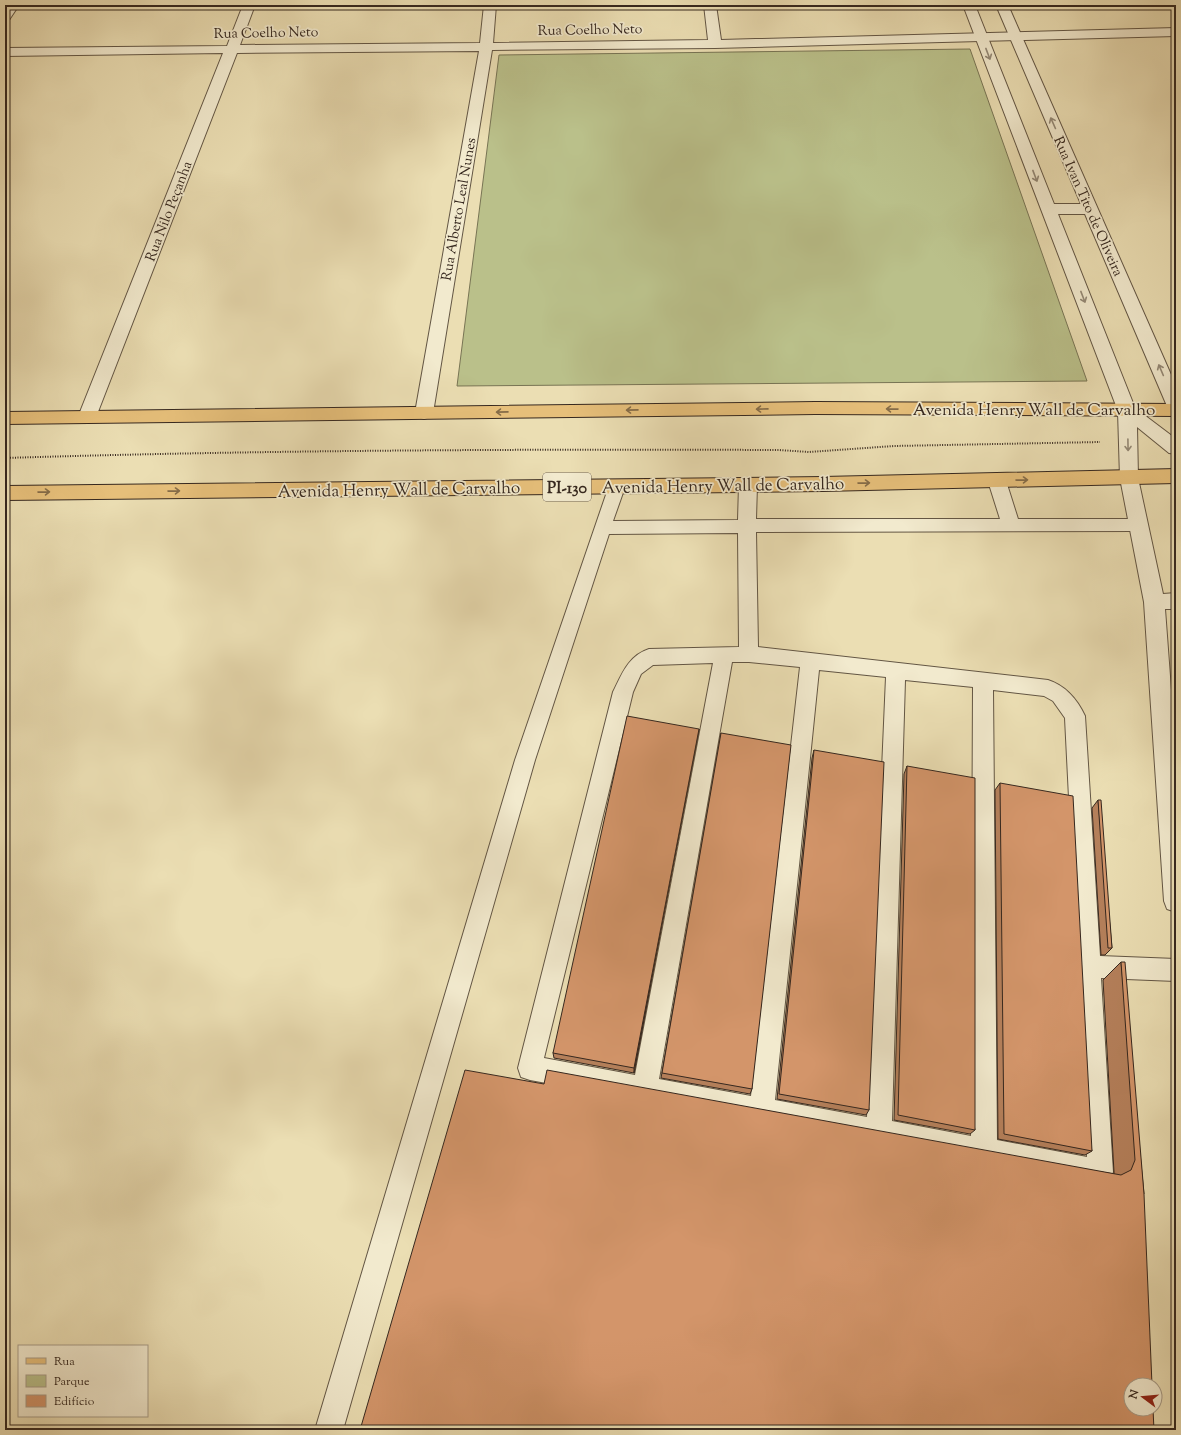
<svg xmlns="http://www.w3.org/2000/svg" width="1181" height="1435" font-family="'Sorts Mill Goudy',serif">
<rect width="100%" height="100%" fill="#ebdeb3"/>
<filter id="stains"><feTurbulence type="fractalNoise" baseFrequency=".005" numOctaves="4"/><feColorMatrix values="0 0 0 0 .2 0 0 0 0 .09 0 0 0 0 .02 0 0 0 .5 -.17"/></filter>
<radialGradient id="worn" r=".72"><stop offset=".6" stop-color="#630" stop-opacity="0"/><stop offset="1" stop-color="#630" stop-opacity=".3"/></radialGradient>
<path fill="#bac08a" stroke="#787454" d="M970,49L1087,381L457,386L499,55Z"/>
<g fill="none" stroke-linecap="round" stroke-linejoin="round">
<defs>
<path id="service" d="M997,475L1003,477L1006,481L1018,519H1138L1144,520L1147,525L1144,530L1138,531L756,532L758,647L1048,680C1066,686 1077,699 1085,716L1100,956L1176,959V981L1101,978L1113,1172L1109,1181L1100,1185L530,1080L521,1077L518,1068L613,692C622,674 628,656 649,649L739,647L738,533L609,534L535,760L343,1430H315L515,760L610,483L616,481L622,483L625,487L613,521L738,520L739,485L742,481L748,479L754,481L757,485L756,519H1000L988,481L991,477ZM732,662H749L800,667L751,1096L659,1079ZM713,663L635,1075L544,1058L633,692L641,674L653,665ZM819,670L886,677L867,1117L775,1100ZM905,680L973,687L971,1136L892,1121ZM993,690L1044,696L1053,701L1065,718L1087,1157L997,1140Z"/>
<path id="minor" d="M7,5H19L9,20L5,21V8Z
M243,5H255L240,45L480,43L484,5H496L493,43L708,40L704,5H716L721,40L1176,28V36L715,48L492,50L433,413L430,417L424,419L418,417L415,413L479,51L237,53L96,417L93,421L87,423L81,421L78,417L223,53L5,56V48L227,46Z
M1129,471L1136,473L1138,478L1163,594L1176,593V609H1165L1176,757V912L1167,909L1164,901L1144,602L1120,478L1122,473Z"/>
<path id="tertiary" d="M963,5H975L1054,204H1081L996,5H1008L1176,386V412L1170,410L1167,406L1085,214H1058L1135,408L1176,439V454L1169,453L1137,427L1138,478L1136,483L1129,485L1122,483L1120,478L1118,411Z"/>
<path id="primary" d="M815,402L1176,404V416L815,414L5,424V412Z
M1176,469V483L823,491L5,500V486L823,477Z"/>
</defs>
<use href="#service" stroke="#635644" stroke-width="2"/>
<use href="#minor" stroke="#635644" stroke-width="2"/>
<use href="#tertiary" stroke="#635644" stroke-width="2"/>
<use href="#primary" stroke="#36281f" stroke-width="2"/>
<path stroke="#36281f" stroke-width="2" stroke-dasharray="1 1.5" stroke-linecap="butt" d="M5,458C263,450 521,449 779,450L809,452L894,446L1100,442"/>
<use href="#service" fill="#f2eace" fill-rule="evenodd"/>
<use href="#minor" fill="#f2eace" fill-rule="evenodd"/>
<use href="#tertiary" fill="#f2eace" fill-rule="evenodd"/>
<use href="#primary" fill="#e6bf7a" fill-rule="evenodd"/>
</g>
<path fill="#b5805b" stroke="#36281f" d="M699,729L634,1073L554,1058L553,1053Z
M721,733L752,1089L750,1094L661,1078Z
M814,750L869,1110L866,1115L777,1099L812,758Z
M907,766L975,1130L970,1134L894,1120L904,774Z
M1000,783L1092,1151L1085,1155L998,1139L995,790Z
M1098,800L1112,948L1105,955H1101L1092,808Z
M1121,962L1144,1194L544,1084L1114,1174V1172L1103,980Z"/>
<path fill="#94684a" stroke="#36281f" d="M699,729L697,737L634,1073V1068Z"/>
<path fill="#d3956a" stroke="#36281f" d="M627,716L699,729L634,1068L553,1053Z
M721,733L791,745L752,1089L662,1073Z
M814,750L884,762L869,1110L779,1094Z
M907,766L975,778V1130L898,1115Z
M1000,783L1073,796L1092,1151L1004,1134Z
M1098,800H1101L1112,948H1108Z
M1121,962H1125L1144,1194L1152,1385H1131V1409H1153L1154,1430H360L465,1070L544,1084L547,1070L1121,1175L1131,1170L1135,1160Z"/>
<defs><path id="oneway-shaft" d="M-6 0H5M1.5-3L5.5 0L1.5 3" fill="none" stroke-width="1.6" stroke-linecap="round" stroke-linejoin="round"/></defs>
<g stroke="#948976">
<use href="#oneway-shaft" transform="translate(988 54) rotate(69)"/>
<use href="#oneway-shaft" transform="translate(1053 123) rotate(-114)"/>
<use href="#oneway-shaft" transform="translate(1035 176) rotate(69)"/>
<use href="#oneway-shaft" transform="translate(1083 297) rotate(69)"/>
<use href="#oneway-shaft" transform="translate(1161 370) rotate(-113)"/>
<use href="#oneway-shaft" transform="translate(1128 445) rotate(89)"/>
</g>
<g stroke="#856c48">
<use href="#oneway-shaft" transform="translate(762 409) rotate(179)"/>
<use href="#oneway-shaft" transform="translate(892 409) rotate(-179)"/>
<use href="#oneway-shaft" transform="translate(632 410) rotate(179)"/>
<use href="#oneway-shaft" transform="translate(502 412) rotate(179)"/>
<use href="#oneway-shaft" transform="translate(1022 480) rotate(-1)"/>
<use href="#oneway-shaft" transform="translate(864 483) rotate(-1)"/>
<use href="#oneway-shaft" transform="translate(174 491) rotate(-1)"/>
<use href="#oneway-shaft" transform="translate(44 492) rotate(-1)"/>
</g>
<g text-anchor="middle" stroke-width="3.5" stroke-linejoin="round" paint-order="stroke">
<g font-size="14" fill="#36281f" stroke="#f2eace">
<text transform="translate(590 29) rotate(-1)" y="5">Rua Coelho Neto</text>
<text transform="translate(266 32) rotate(-1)" y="5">Rua Coelho Neto</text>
<text transform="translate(1089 206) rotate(66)" y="5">Rua Ivan Tito de Oliveira</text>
<text transform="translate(458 209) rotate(-80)" y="5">Rua Alberto Leal Nunes</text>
<text transform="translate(168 211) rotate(-69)" y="5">Rua Nilo Peçanha</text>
</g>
<rect fill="#f2eace" stroke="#6e6254" stroke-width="1" x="543" y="473" width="48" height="28" rx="3"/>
<g font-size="16" font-weight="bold" fill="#36281f">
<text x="567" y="493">PI-130</text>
</g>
<g font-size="17" fill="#36281f" stroke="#f2eace">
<text x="1034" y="415">Avenida Henry Wall de Carvalho</text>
<text transform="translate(723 485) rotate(-1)" y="6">Avenida Henry Wall de Carvalho</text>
<text transform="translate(399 489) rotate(-1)" y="6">Avenida Henry Wall de Carvalho</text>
</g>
</g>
<rect width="1181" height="1435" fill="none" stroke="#ebdeb3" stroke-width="20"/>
<rect x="6" y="6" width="1169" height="1423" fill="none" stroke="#36281f" stroke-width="2"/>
<rect x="10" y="10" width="1161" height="1415" fill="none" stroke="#36281f"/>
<rect x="18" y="1345" width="130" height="72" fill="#f2eace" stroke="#a79c88"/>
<rect x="26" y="1358" width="20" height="6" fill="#e6bf7a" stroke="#a79c88"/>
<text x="54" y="1365" font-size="12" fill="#36281f">Rua</text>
<rect x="26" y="1375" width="20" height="12" fill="#bac08a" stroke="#a79c88"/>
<text x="54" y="1385" font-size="12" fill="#36281f">Parque</text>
<rect x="26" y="1395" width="20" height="12" fill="#d3956a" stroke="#a79c88"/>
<text x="54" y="1405" font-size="12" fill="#36281f">Edifício</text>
<g transform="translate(1143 1397) rotate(286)"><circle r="19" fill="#f2eace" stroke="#a79c88"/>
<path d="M0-3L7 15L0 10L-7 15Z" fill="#8f2418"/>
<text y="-6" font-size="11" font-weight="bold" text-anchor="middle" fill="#36281f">N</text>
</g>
<rect width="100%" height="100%" filter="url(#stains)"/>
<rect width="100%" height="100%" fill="url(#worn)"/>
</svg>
